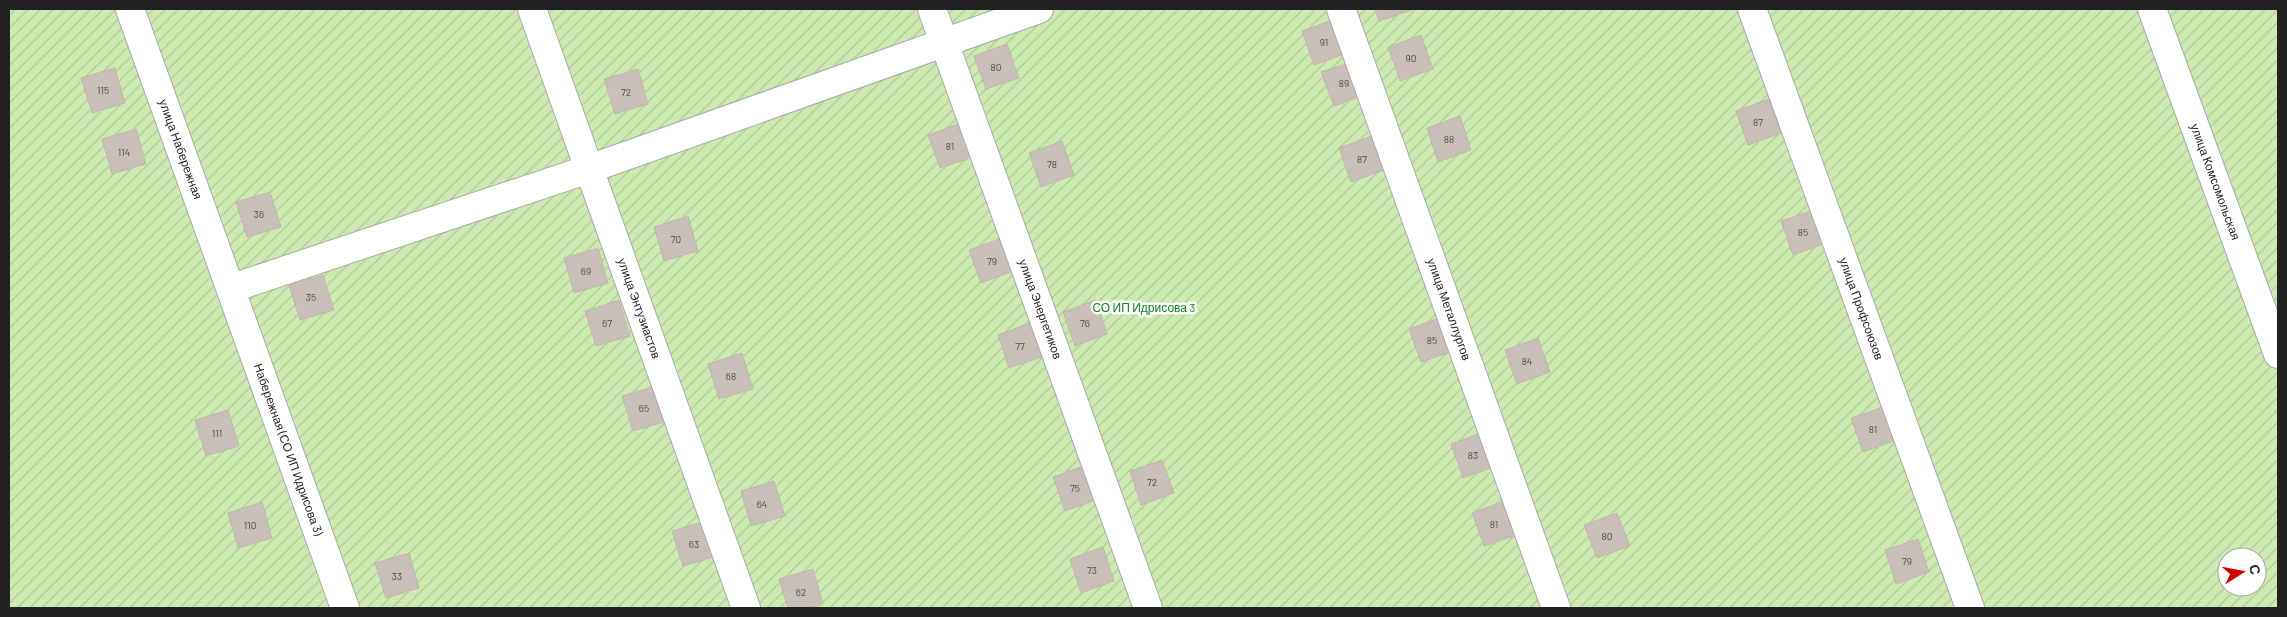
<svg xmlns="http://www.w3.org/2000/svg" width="2287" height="617" font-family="Barlow,sans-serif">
<defs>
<pattern id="garden-furrows" width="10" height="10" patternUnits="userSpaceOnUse" patternTransform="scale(1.25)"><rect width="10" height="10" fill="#cdebb0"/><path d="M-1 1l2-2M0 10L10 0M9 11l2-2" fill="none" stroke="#b0c997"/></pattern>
</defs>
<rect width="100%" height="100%" fill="#f2efe9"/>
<path fill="url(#garden-furrows)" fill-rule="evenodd" d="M9,9H2278V608H9ZM2227,557H2257V587H2227Z"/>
<path fill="#c7bfb8" stroke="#c4b6ab" d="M1375,9H1412V10L1379,21Z
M1335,19L1347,53L1314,65L1302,31Z
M1421,35L1433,69L1400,81L1388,47Z
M1007,44L1019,78L986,89L974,56Z
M1355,61L1367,94L1334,106L1321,72Z
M115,68L125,103L92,113L81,78Z
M638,69L648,104L615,114L604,79Z
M1769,99L1781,133L1748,145L1736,111Z
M1460,116L1471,150L1438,162L1427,128Z
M961,123L973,157L940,168L928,135Z
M136,129L146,164L112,174L102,139Z
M1372,136L1384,170L1351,182L1339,148Z
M1062,141L1074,175L1041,187L1029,153Z
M270,192L281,227L247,237L236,202Z
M1814,210L1826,243L1793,255L1781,221Z
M688,216L698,251L664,261L654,227Z
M1002,238L1014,271L981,283L969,250Z
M598,248L608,283L574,293L564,258Z
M323,275L334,310L300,320L289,285Z
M619,300L630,336L596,346L585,311Z
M1096,300L1107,334L1075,346L1063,312Z
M1442,317L1454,351L1421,362L1409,329Z
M1030,323L1042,357L1009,368L998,335Z
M1538,338L1550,372L1517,384L1505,350Z
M742,353L753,389L719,399L708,364Z
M656,386L667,421L633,431L622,396Z
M1884,407L1896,440L1863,452L1851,418Z
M228,410L239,446L206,456L195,420Z
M1484,432L1496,466L1463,478L1451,444Z
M1162,460L1174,493L1141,505L1130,471Z
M1086,465L1098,499L1065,511L1053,477Z
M774,481L785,516L751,526L741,491Z
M1505,501L1517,535L1484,546L1472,513Z
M262,502L272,538L238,548L228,513Z
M1617,513L1630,546L1597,558L1584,525Z
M706,521L717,556L683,566L672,531Z
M1918,539L1929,572L1896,584L1885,550Z
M1103,547L1114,581L1081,593L1070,559Z
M409,553L419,588L386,598L375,563Z
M813,569L823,604L809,608H788L779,579Z"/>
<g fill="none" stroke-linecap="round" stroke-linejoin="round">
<defs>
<g id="minor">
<path id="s1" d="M130,9L345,608"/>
<path id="s2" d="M532,9L746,608"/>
<path id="s3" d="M932,9L1148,608"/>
<path id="s4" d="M1341,9L1556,608"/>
<path id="s5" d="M1752,9L1970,608"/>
<path id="s6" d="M2152,9L2278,354"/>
<path d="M232,288L589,169L1039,9"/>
</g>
</defs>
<use href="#minor" stroke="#a9a9a9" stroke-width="30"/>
<use href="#minor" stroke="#fff" stroke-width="28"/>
</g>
<g text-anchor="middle" stroke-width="5" stroke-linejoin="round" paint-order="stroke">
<g font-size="10" fill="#4b4948">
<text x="1324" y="46">91</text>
<text x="1411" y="62">90</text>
<text x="996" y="71">80</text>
<text x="1344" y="87">89</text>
<text x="103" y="94">115</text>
<text x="626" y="96">72</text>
<text x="1758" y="126">87</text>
<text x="1449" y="143">88</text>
<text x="950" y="150">81</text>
<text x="124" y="156">114</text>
<text x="1362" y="163">87</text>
<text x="1052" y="168">78</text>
<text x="259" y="218">36</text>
<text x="1803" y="236">85</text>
<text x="676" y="243">70</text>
<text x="992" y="265">79</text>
<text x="586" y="275">69</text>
<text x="311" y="301">35</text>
<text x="607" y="327">67</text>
<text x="1085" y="327">76</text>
<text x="1432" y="344">85</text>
<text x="1020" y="350">77</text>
<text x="1527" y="365">84</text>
<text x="731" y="380">68</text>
<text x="644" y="412">65</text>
<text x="1873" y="433">81</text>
<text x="217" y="437">111</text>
<text x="1473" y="459">83</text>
<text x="1152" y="486">72</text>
<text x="1075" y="492">75</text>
<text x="762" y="508">64</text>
<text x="1494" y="528">81</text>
<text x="250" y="529">110</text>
<text x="1607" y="540">80</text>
<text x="694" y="548">63</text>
<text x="1907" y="565">79</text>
<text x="1092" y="574">73</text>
<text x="397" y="580">33</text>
<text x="801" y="596">62</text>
</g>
<g font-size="12" fill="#222" stroke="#fff">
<text dy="4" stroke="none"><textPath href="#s1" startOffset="149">улица Набережная</textPath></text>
<text dy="4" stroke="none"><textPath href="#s6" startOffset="184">улица Комсомольская</textPath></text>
<text dy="4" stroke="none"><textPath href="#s3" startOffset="319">улица Энергетиков</textPath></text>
<text dy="4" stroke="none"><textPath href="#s4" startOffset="319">улица Металлургов</textPath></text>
<text dy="4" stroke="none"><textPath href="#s5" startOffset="319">улица Профсоюзов</textPath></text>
<text dy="4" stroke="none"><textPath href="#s2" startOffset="318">улица Энтузиастов</textPath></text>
<text dy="4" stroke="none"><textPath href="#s1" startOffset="468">Набережная (СО ИП Идрисова 3)</textPath></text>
</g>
<g font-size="12" fill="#0c8416" stroke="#fff">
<text x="1144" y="312">СО ИП Идрисова 3</text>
</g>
</g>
<rect width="2287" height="617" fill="none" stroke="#222222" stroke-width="20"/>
<g transform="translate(2242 572) rotate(79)"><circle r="24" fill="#ffffff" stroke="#a7a7a7"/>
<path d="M0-4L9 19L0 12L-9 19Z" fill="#d40000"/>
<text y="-8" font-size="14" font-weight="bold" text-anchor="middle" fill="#222222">С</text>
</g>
</svg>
